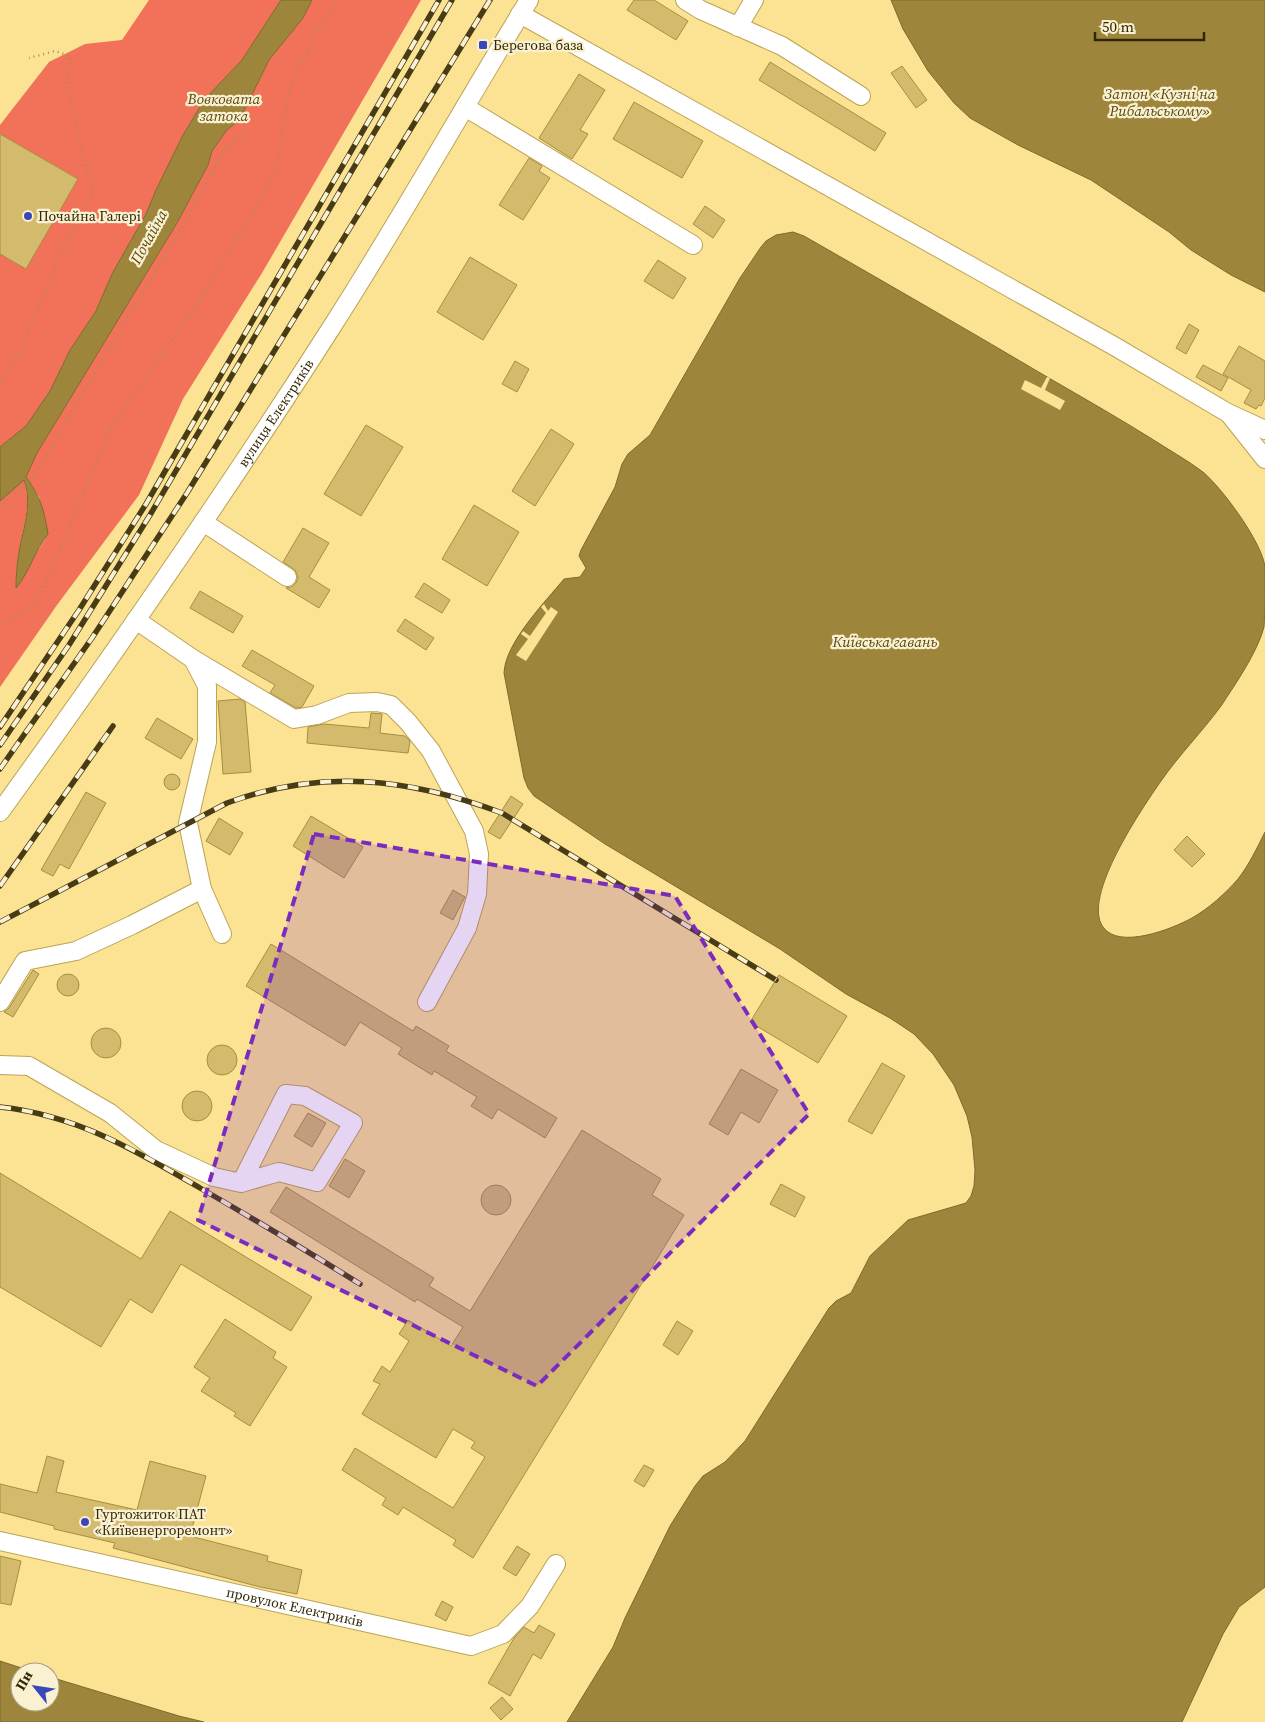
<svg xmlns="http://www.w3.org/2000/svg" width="1265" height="1722" font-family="'Source Serif 4',serif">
<rect width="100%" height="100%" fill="#fce293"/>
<path fill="#f17159" d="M149,0H281L242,60L204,100L182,137L156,190L146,214L112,274L96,311L70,350L50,391L26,426L0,447V254L78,179L0,134V125L49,62L85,44L122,40Z
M312,0H421L262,273L183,399L139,495L57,605L0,687V501L24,479C32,507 23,525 19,552C17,563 16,575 16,587L48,534L39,497L26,477L37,453L177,223L208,165L212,151L226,131L240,119L269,60L303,18Z"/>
<path fill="#9d863c" stroke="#7d6a2c" d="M281,0H312L303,18L269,60L240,119L226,131L212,151L208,165L177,223L37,453L26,477C41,498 44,510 48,534C35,550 30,571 16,588C16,576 17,564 19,552C23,528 33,504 24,480L0,501V447L26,426L50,391L70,350L96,311L112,274L146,214L156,190L182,137L204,100L242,60Z
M891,0H1265V292L1231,275L1191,250L1169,232L1091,180L1018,145L970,118L954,103L928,71L903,29Z
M793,232L804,236C888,284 971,332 1054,381C1087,400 1120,419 1152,439C1169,450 1187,460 1203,472C1222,488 1262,542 1265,567C1265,578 1265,617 1264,627C1257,653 1236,683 1221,706C1202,732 1179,755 1161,781C1143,807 1081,897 1103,927C1119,950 1172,929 1192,918C1208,909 1226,893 1238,879C1249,865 1257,848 1265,832V1587L1239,1607L1223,1634L1182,1722H567L613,1647L625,1618L670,1526L695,1486L703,1476L725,1462L745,1441L829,1308L836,1301L851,1293L870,1256L908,1220L966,1203L971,1196L974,1186L975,1170L972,1137L967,1116L954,1085L933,1054L914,1034L890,1018L846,994L780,949L605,844L534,796L528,788L524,778L504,673C505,643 545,602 564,579L580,577L586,568L579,556L581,550L615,487L622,464L628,454L650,435L740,278L761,247L766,241L776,235Z
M0,1661L34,1672H20V1702H50V1677L179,1716L204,1722H0Z"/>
<path fill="#fce293" d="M1047,377L1050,378L1045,390L1065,401L1060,410L1021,389L1025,380L1041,388Z
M544,604L548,611L551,607L558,612L526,661L516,655L528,639L521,634L523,631L530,636L546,613L541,607Z"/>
<path fill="#d4ba6d" stroke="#a68e40" d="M634,0H654L688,21L676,40L627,10Z
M770,62L886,133L875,151L759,80Z
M902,66L927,100L916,108L891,73Z
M579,74L605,90L580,130L588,134L572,159L539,138Z
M634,102L703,141L682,178L613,139Z
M0,134L78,179L26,269L0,254Z
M529,158L542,166L539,171L550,178L523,220L499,205Z
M705,206L725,220L713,238L693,224Z
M470,257L517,285L483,340L437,312Z
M658,260L686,278L673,299L644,281Z
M1189,324L1199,330L1186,354L1176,348Z
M1239,346L1265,361V398L1261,406L1259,405L1256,409L1244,403L1251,390L1223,374Z
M515,361L529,369L517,392L502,384Z
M1203,365L1228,378L1221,391L1196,377Z
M366,425L403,447L361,516L324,494Z
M551,429L574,444L535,506L512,491Z
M474,505L519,532L487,586L442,559Z
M303,528L329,543L309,577L330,590L319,608L286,588L291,587L296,583L298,577L295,570L283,562Z
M424,583L450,600L442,613L415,597Z
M200,591L243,616L233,633L190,608Z
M405,619L434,638L426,650L397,631Z
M252,650L314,686L302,707L296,708L270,693L275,685L242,666Z
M240,699L245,702L251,772L223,774L218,701Z
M371,713L382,714L380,733L405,736L410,741L408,753L307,743L308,727L324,724L369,728Z
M157,718L193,739L181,759L145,738Z
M164 782a8 8 0 1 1 16 0a8 8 0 1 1-16 0Z
M86,792L106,803L69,869L60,864L53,876L41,870Z
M511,796L523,804L500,839L488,832Z
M311,816L363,847L344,878L293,846Z
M219,818L243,833L230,855L206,841Z
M1187,836L1205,854L1192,867L1174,850Z
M453,890L465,897L453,920L440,913Z
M271,944L413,1031L416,1026L449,1046L446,1051L557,1118L545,1138L498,1109L492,1119L471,1106L477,1097L434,1071L432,1075L398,1054L402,1048L360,1022L345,1046L246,986Z
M33,970L39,974L13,1017L4,1012L9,1008Z
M57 985a11 11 0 1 1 22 0a11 11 0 1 1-22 0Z
M779,975L847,1016L818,1063L750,1022Z
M91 1043a15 15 0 1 1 30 0a15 15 0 1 1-30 0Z
M207 1060a15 15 0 1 1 30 0a15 15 0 1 1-30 0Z
M882,1063L905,1076L872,1134L848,1121Z
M741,1069L778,1090L759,1123L741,1112L728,1135L709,1124Z
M182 1106a15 15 0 1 1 30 0a15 15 0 1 1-30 0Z
M308,1113L326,1123L312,1147L294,1136Z
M582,1130L661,1179L652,1195L684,1215L473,1558L453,1545L456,1540L403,1507L398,1515L382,1505L386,1498L342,1470L355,1448L453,1508L485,1457L471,1448L475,1442L453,1429L436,1458L362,1414L380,1384L373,1381L382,1366L390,1372L409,1341L399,1334L408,1320L451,1346L463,1327L417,1299L415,1302L270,1212L286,1187L434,1278L429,1286L470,1311Z
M345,1159L365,1171L349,1198L329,1186Z
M0,1173L141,1259L170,1211L312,1297L291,1331L181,1264L152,1313L130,1299L101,1347L0,1287Z
M781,1184L805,1197L795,1217L770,1204Z
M481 1200a15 15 0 1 1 30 0a15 15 0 1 1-30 0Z
M225,1319L276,1352L273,1358L287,1367L250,1426L234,1416L236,1413L201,1391L210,1378L194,1367Z
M677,1321L693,1331L678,1355L663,1345Z
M47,1456L64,1461L56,1492L137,1510L150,1461L206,1476L190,1536L268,1556L267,1561L302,1570L297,1594L260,1587L113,1548L115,1543L54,1529V1526L0,1512V1484L37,1493Z
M644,1465L654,1470L644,1487L634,1481Z
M517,1546L530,1554L516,1576L503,1568Z
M0,1556L21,1561L11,1605L0,1603Z
M442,1601L453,1607L446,1621L435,1615Z
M539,1625L555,1634L541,1659L533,1654L510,1696L488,1683L514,1638L524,1627L534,1633Z
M502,1697L513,1709L501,1720L490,1708Z"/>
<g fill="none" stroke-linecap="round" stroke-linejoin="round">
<defs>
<g id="minor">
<path d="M685,0L701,10L782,46L861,96"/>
<path d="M520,14L1114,346L1228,413L1265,430"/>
<path d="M738,27L754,0"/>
<path d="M465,107L693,245"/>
<path d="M1230,415L1265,459"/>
<path d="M203,522L287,577"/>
<path d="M136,620L193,659L207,686V742L188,823L202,889L222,934"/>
<path d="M193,659L294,719L317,715L349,703L377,702L391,705L408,722L431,751L474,831L479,854L477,894L467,928L427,1002"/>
<path id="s1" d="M0,812C115,653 227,491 333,325C401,219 463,108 529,0"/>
<path d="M0,1002L25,961L76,951L132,925L202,889"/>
<path d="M0,1065L29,1066L110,1113L156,1150L214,1177L241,1183L279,1172L317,1182L353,1123L305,1096L286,1094L241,1183"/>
<path id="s2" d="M0,1541L471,1646L503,1634L530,1606L556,1564"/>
</g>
</defs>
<use href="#minor" stroke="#bca456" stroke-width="20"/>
<path stroke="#a49156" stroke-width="2.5" stroke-dasharray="1 4" stroke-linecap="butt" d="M0,383L17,355L36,314L57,260L93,194L66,83L70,71V56L55,51L29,58
M0,507L34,477L113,341L181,229L224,151L245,130
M0,625L37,603L114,422L190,315L260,202L277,163L290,87L320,27L337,0"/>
<use href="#minor" stroke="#fff" stroke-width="18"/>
<defs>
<path id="rail" d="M0,727L79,610L146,504L439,0
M0,745L69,645L150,515L452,0
M0,769L92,638L187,493L490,0
M0,886L113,726
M0,922L227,803C322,768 409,778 502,813L776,980
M0,1107C76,1115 135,1150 200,1188C254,1219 307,1251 360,1284"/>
</defs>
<use href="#rail" stroke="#483c15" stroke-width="5.5"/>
<use href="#rail" stroke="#faf1d2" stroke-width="4" stroke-dasharray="11" stroke-linecap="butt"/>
</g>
<path fill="#7b2cbf" fill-opacity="0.2" stroke="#7b2cbf" stroke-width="4" stroke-dasharray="10 6" stroke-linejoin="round" d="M314,834L675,896L809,1114L537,1386L198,1220Z"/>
<g fill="#3947ba" stroke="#faf1d2" stroke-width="2">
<rect x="478" y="40" width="10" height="10" rx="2.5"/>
<circle cx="28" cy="216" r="5"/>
<circle cx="85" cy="1522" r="5"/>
</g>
<g text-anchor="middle" stroke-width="4.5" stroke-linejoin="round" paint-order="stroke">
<g font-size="14" fill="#312705" stroke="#faf1d2" text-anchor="start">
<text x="493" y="50">Берегова база</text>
<text x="38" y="221">Почайна Галері</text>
<text x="95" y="1519">Гуртожиток ПАТ<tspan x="95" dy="16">«Київенергоремонт»</tspan></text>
</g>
<g font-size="14" fill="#312705" stroke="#faf1d2">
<text dy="5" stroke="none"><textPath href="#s1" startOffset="485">вулиця Електриків</textPath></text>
<text dy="5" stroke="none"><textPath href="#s2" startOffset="302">провулок Електриків</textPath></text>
</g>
<g font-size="15" font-style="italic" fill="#5a490e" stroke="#faf1d2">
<text x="1160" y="99">Затон «Кузні на<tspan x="1160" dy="17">Рибальському»</tspan></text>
<text x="224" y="104">Вовковата<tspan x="224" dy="17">затока</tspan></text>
<text transform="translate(149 237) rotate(-61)" y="5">Почайна</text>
<text x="885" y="647">Київська гавань</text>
</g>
</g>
<g transform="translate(35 1687) rotate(300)"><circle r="24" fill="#faf1d2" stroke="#aaa080"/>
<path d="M0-4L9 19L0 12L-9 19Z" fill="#3947ba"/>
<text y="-8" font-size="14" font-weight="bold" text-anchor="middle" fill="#312705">Пн</text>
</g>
<path d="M1095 32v8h109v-8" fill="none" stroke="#312705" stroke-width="2.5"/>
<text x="1102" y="32" font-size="15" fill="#312705" stroke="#faf1d2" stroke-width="4" paint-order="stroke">50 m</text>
</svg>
